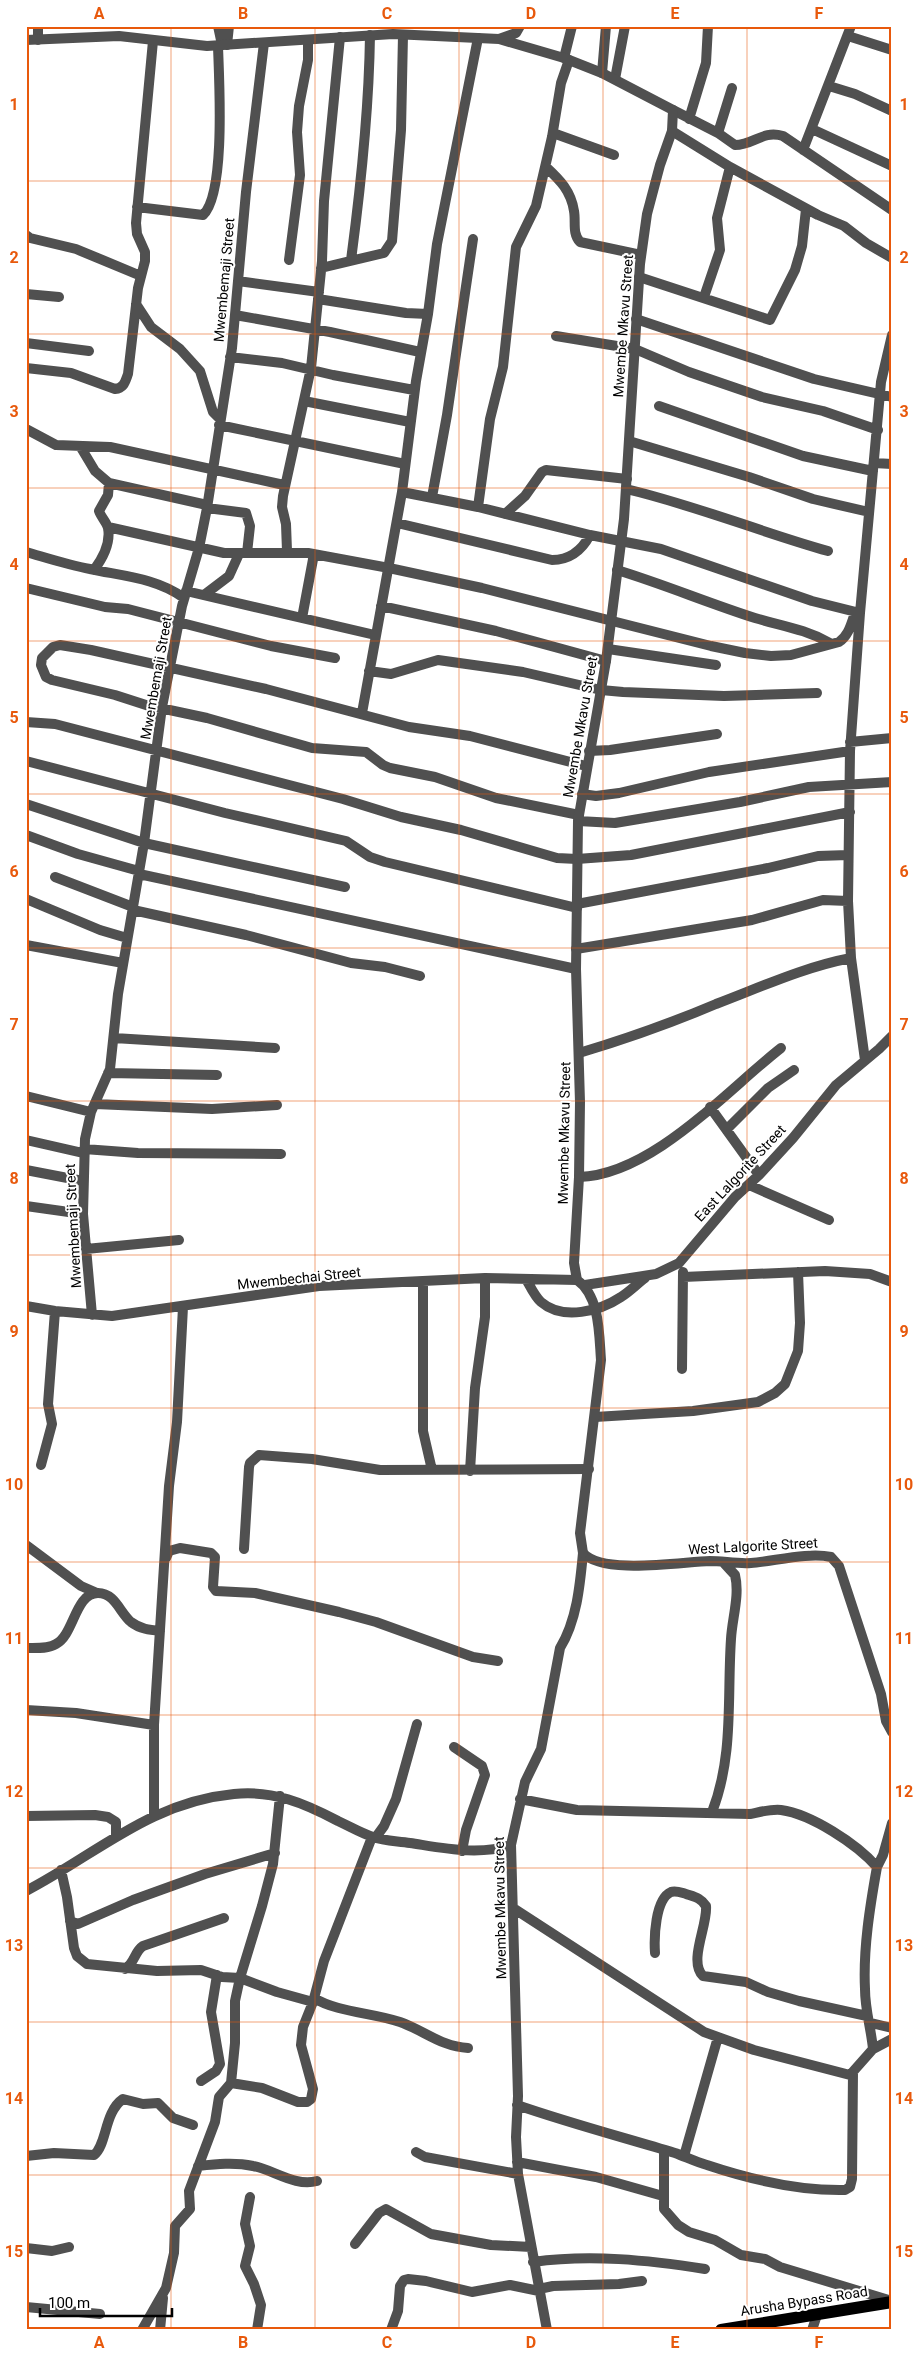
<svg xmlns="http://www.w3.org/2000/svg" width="918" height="2356" font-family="Roboto,sans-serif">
<rect width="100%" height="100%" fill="#fff"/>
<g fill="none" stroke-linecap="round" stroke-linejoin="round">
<path stroke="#505050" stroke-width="10" d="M38,26V40
M218,26L222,45
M848,36L892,50
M227,45L229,26
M564,58L572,26
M602,73L606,26
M615,79L625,26
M829,86L855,94L892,111
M673,110L718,133L735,145C754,145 762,130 783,136L892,210
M689,119L706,63L708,26
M812,129L892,166
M672,131L730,167L818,215L844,226L866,243L892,258
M553,133L614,155
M718,133L732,88
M803,150L851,26
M546,167C560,180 571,191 574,211C576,222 572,233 580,242L641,255
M137,207L203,215C226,194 219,79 218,46
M26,235L30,238L76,249L141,276
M289,260L300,175L297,132L299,106L308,60V40
M351,260C361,185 369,111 370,35
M321,268L384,253L392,241L401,130L403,35
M639,277L770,320L795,270L802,246L806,209
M238,281L319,292
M26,294L59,297
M704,297L720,250L717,218L730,167
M318,299L406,313L428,314
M136,304L151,327L180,349L200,371L213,412L220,419
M235,315L330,332L420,352
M636,319L814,379L892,397
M556,336L635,349L689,372L762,397L823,411L878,430
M26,343L89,351
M230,357L282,363L333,375L414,390
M26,368L71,373L115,389C124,388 125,382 128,374L138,288L145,261V252L137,234L136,223L153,41
M304,401L410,422
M659,406L803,456L873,471
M219,425L405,464
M26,429L56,445L110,447L284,485
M629,441L749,477L813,499L869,512
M80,446L95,471L109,483L207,505
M874,463L892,464
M626,489C695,505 760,532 828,551
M402,492L478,507L590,535L661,549L812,601L860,613
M432,497L447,415L473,239
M478,507L490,419L503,367L516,247L536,206L552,137L561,83L569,60
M207,508L246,513L250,526L247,553
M505,514L525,496L542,472L546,470L627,479
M397,523L552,560C570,560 582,550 590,535
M108,527L224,553H308L389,568L482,588L711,646L745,653L771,656L791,655L839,642C849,635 851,624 855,613
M287,551L286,524L282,507L283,496L311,368L322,261L324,201L340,37
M26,552C47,558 68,565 90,569C122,576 157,578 184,598
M94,570C103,558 111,544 108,528C107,523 101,517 99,511L108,495L109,483
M617,570C663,584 708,603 755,618C782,626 805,629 830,643
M26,588L105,607L128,609L271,646L335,658
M186,591L375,635
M204,595L229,576L239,554
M381,606L496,631L606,661
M302,618L314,554
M608,649L716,665
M369,671L391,674L438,660L523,672L601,690L623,692L724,696L817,693
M362,713L402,492L416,381L428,314L437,244L478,38
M26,722L55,724L343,799L401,817L461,830L557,858L577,859L631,855L850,812
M850,742L892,738
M589,751L610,750L717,734
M26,761L225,813L346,841L370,857L385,862L577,908
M582,794L596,796L619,793L709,772L850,751
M26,804L144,843L345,887
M579,815L496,798L435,777L390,768L383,765L366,752L312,748L207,718L146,705L115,695L52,680L46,677L41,665L42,658L53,647L60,645L91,650L266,689L409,727L470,736L586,766
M578,821L615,823L740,802L809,787L892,782
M26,835L78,854L139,871
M139,874L576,969
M55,877L133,907
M26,899L100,930L127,938
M577,904L768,868L818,856L848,855
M133,910L246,935L351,963L385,967L420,976
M26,945L123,963
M576,949L752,920L823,900L848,901
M114,1038L275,1048
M579,1053C626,1039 671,1023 716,1004C761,987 804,967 851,958
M865,1060L851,958L848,901L850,751L860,613L881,382L892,335
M108,1073L217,1075
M26,1096L91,1112
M95,1104L212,1109L277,1105
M710,1107L759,1175
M727,1129L768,1088L794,1070
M26,1140L83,1153
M84,1149L138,1153L281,1154
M26,1170L83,1181
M579,1177C652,1175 726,1091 781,1048
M749,1185L829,1220
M26,1206L83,1214
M86,1249L179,1240
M683,1277L825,1271L870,1274L892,1282
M526,1279C530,1286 535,1297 541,1302C563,1321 600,1311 621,1297C629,1292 637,1284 645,1278
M423,1281V1431L432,1470
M585,1285L656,1274L679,1263L735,1197L759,1175L793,1138L836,1085L879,1049L892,1036
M26,1306L55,1311L112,1316L319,1286L485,1278L577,1280
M92,1315L83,1214L85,1139L91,1112L110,1069L118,994L144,843L162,707L182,606L199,548L207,508L232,348L246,192L264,43
M682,1369L683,1272
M595,1417L693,1411L758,1402L775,1393L785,1384L798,1351L800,1323L798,1272
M41,1465L52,1424L48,1404L55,1311
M470,1471L475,1388L485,1317V1278
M26,1545L81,1586L97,1593
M244,1549L249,1467L250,1463L259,1455L312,1459L380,1470L589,1469
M583,1553C603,1575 680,1562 710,1561C723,1561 737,1564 751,1563C775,1561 809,1552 831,1557L839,1566L881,1694L886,1721L892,1732
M166,1558L169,1551L180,1548L211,1553L215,1557L213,1587L216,1591L255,1593L339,1612L376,1622L473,1657L498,1661
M26,1648C36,1648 48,1649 56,1644C74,1635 75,1593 98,1593C115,1593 120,1613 131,1622C140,1629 150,1630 160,1631
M26,1710L76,1713L154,1725
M454,1747L482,1766L485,1775L466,1830L462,1851
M280,1796L273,1864L262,1906L240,1978L235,2001V2043L231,2083L262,2088L298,2102H307L311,2099L313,2089L301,2045L303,2027L313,2002L324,1961L372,1837
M520,1799L577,1810L750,1814C760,1812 770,1809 781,1810C811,1814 857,1844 877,1867
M712,1812C734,1756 727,1698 731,1639C732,1619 740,1595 735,1575L724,1563
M154,1815V1725L169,1486L177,1422L183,1307
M26,1816L95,1815L108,1817L116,1822V1835
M376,1837L384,1826L396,1799L417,1724
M61,1870L67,1897L74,1948L77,1956L87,1964L157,1971L201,1970L222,1977L240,1978L277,1992L313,2002
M26,1891C97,1854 150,1802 234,1794C273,1790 304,1803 338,1821C349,1826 361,1833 373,1837C384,1841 398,1841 410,1843C443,1848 479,1856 511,1845
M513,1908L704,2032L754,2050L850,2075L873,2049C871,2028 865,2010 865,1989C863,1949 870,1906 877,1867L883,1855L892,1823
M70,1921L78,1924L133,1900L205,1874L275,1853
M655,1953C654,1938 655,1899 671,1892C676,1890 682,1893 686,1894C695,1897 701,1898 706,1906C708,1925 688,1961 703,1976L746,1982L768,1992L799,2001L867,2016
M125,1969C135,1963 134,1952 143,1946L224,1918
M314,1998C336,2012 374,2013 400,2022C423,2030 442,2047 468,2048
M871,2023L892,2028
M873,2049L892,2039
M201,2081L216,2071L220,2064L211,2012L217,1975
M517,2105C569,2123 622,2137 675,2153C686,2157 696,2162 707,2165C752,2180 798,2191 845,2190L850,2187L852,2179L853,2072
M664,2150V2209L678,2225L689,2232L715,2240L741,2255L765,2259L780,2267L892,2301
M416,2152L425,2157L518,2174
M26,2156L54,2153L94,2155C107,2145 104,2112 123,2099L143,2104L158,2103L173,2118L193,2125
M684,2156L718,2037
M517,2162L596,2177L663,2196
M198,2166C216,2164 235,2162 253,2166C274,2170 295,2187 317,2181
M250,2197L245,2224L250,2246L245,2266L254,2284L261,2305L257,2330
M355,2244L379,2213L386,2209L431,2234L491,2245L531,2247
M26,2248L52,2251L69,2247
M533,2262C590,2254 648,2260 705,2269
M539,2289L553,2286L619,2284L642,2281
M26,2307L100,2314
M142,2330L166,2288L174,2253L175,2226L190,2209L189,2191L215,2122L219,2097L231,2083
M160,2330L163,2298
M391,2330L398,2311L400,2286L404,2280L408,2279L426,2281L472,2292L510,2285L539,2291
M547,2330L518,2174L516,2137L518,2096L511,1845L525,1782L541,1749L560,1648C577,1620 580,1585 583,1553
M812,2330L817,2315"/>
<path stroke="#505050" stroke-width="10" d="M499,39L564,58L602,73L673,110L672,131L660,165L647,214L640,264L624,519L606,661L578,821L576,969L580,1102L579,1177L574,1263L577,1280C600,1296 599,1334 601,1360L580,1533L583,1553
M26,40L119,36L207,46L393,34L499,39L516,33L520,26"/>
<path stroke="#000" stroke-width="12" d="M721,2330L892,2302"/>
</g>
<path fill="none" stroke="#e8590c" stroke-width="1" stroke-opacity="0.55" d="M171,26V2330M315,26V2330M459,26V2330M603,26V2330M747,26V2330M26,181H892M26,334H892M26,488H892M26,641H892M26,794H892M26,948H892M26,1101H892M26,1255H892M26,1408H892M26,1562H892M26,1715H892M26,1868H892M26,2022H892M26,2175H892"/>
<g text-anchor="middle" stroke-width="4" stroke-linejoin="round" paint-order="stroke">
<g font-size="14" fill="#000" stroke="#fff">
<text transform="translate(224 280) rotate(-85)" y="5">Mwembemaji Street</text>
<text transform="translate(623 326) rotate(-86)" y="5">Mwembe Mkavu Street</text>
<text transform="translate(156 678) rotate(-80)" y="5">Mwembemaji Street</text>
<text transform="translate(580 727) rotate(-80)" y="5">Mwembe Mkavu Street</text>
<text transform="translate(564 1133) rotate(-89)" y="5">Mwembe Mkavu Street</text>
<text transform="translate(740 1173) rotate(-47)" y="5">East Lalgorite Street</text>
<text transform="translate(73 1226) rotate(-93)" y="5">Mwembemaji Street</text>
<text transform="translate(299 1278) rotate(-6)" y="5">Mwembechai Street</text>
<text transform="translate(753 1546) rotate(-3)" y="5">West Lalgorite Street</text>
<text transform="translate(500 1908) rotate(-91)" y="5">Mwembe Mkavu Street</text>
<text transform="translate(804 2301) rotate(-9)" y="5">Arusha Bypass Road</text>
</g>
</g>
<rect width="918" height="2356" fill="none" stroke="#ffffff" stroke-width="55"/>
<path d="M40 2308v8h132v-8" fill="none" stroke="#000000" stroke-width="2.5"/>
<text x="48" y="2308" font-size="15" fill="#000000" stroke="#ffffff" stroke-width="4" paint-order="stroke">100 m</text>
<rect x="28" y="28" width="862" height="2300" fill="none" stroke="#e8590c" stroke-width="2"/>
<g font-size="16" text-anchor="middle" font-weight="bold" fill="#e8590c">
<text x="99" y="19">A</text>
<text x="243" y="19">B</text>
<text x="387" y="19">C</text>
<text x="531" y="19">D</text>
<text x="675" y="19">E</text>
<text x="819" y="19">F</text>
<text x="14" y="110">1</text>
<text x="904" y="110">1</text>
<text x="14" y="263">2</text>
<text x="904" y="263">2</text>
<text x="14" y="417">3</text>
<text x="904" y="417">3</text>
<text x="14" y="570">4</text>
<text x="904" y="570">4</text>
<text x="14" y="723">5</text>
<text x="904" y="723">5</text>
<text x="14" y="877">6</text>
<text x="904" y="877">6</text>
<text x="14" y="1030">7</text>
<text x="904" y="1030">7</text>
<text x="14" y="1184">8</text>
<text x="904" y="1184">8</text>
<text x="14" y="1337">9</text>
<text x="904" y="1337">9</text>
<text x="14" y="1490">10</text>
<text x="904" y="1490">10</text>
<text x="14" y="1644">11</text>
<text x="904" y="1644">11</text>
<text x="14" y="1797">12</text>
<text x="904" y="1797">12</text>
<text x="14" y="1951">13</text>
<text x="904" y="1951">13</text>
<text x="14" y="2104">14</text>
<text x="904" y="2104">14</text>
<text x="14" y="2257">15</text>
<text x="904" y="2257">15</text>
<text x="99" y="2348">A</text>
<text x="243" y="2348">B</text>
<text x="387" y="2348">C</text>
<text x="531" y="2348">D</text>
<text x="675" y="2348">E</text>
<text x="819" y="2348">F</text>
</g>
</svg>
